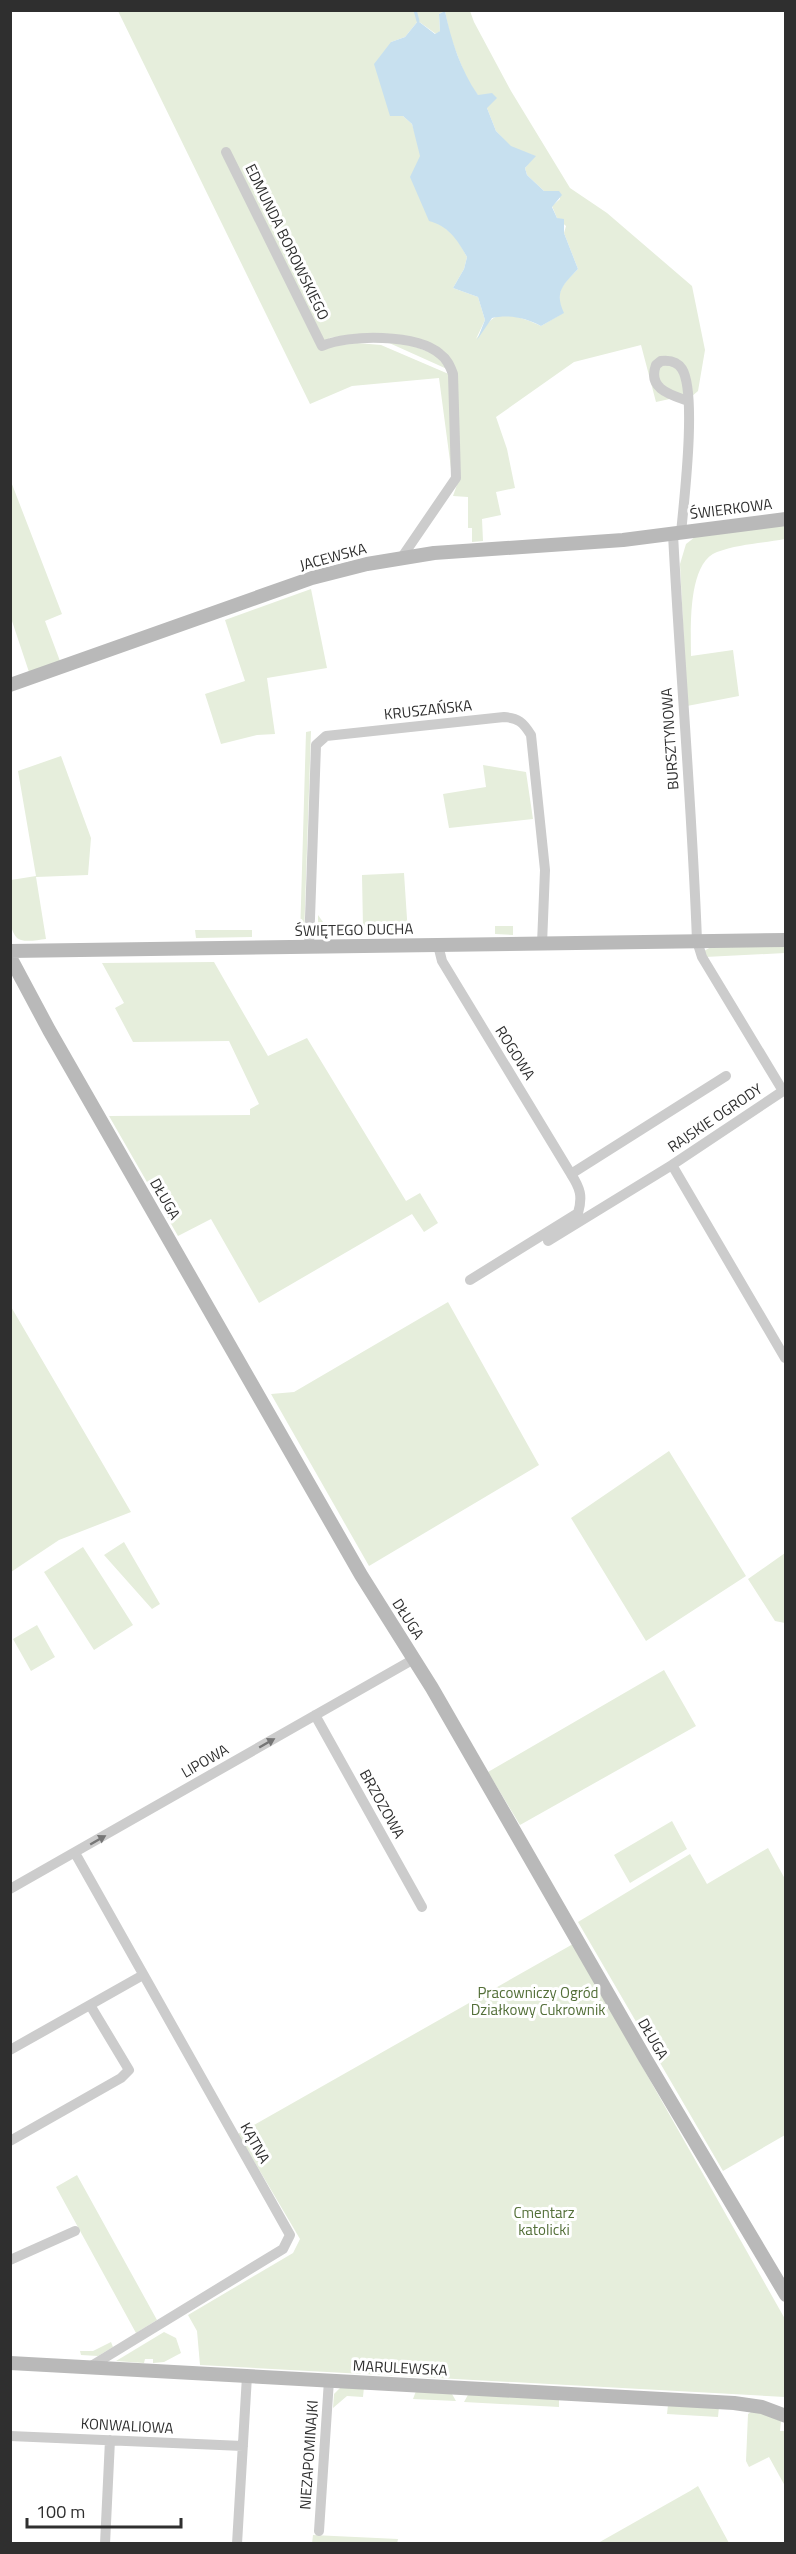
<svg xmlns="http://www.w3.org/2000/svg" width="796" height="2554" font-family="'Titillium Web',sans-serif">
<rect width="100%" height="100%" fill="#fff"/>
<path fill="#e6eedc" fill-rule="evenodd" d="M118,11H470L474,22L511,91L570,188L607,213L692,286L705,350L698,391L684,403L674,398L656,402L641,345L574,362L496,417L507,449L515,488L496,492L501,515L482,519L483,541L472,542V528H468V497L453,496L459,479L455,372L429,343L358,334L329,338L333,346L357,343L381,345L451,375L452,476L439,378L352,386L310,404ZM445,11L450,36L467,80L487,108L496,131L511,147L535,156L525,168L527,175L544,191H559L560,199L552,206L557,218L566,226L564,233L578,269C563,284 554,291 563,313L541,326C529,320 503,309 491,320C485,325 481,333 476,339L485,320L478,297L453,288L464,269L467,257L457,239L441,224L416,136L412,124L403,116L391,42L405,37L418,21L436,34L440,31L439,14Z
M387,342L404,343L435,354L447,369Z
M10,479L62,614L45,621L60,661L29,672L11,618Z
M785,525V539C764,543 738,544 717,552C687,563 691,630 691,656L733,650L739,696L687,706L680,564L686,544L695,537Z
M311,589L327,668L267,678L275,734L257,735L221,744L205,694L245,681L225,620Z
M311,731L304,937H300L306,732Z
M61,756L91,838L88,875L36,877L46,939C38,940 28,942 21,940C5,935 10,894 11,880L36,876L18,771Z
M483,765L526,772L533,819L449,828L443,794L486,787Z
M404,873L408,934H318V915L328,929L363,928L362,875Z
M495,926H513V935L495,934Z
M195,930H252V937L196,938Z
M785,946V953L705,957L704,951L711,947Z
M214,962L268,1056L307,1038L406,1201L420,1193L438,1223L424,1232L412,1214L259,1303L211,1219L178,1236L109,1116L250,1115V1109L259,1104L229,1041L133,1042L115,1008L124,1003L102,963Z
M448,1302L539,1465L369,1566L271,1394L294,1392Z
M10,1305L131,1512L59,1540L11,1572Z
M669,1451L746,1576L646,1641L571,1518Z
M124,1542L160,1604L152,1609L104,1555Z
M83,1547L133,1625L94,1650L44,1572Z
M785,1553V1623L775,1621L748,1579Z
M37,1625L55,1657L31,1671L13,1639Z
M664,1670L696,1726L520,1825L488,1772Z
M672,1821L687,1849L630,1883L614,1855Z
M768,1848L785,1879V2135L723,2171L578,1922L690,1854L707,1884Z
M573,1944L785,2319V2397L200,2365L197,2331L188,2315L293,2253L300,2239L238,2134Z
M77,2175L157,2320L136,2333L56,2187Z
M164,2332L176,2338L181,2353L164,2362L153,2363V2359H145L144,2363L116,2361Z
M111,2342L113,2347L98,2356L81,2355L80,2351H93Z
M342,2386L364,2387L363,2397L347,2396L333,2408L334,2394Z
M416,2391L452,2394L456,2401L413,2399Z
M469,2393L559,2399V2407L464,2402Z
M668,2405L719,2407L718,2417L667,2414Z
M754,2410L781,2421L780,2431H785V2486L769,2457L749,2467L746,2461L748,2414Z
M698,2486L729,2543H598L690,2491Z
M313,2535L398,2539L397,2544H312Z"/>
<path fill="#c7e0ef" d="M445,11C451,40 461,71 478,95L492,93L497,98L487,108L496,131L511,146L536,156L525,168L527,175L544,191H559L562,195L552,207L557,218L564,219V233L578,269C563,285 554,292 564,313L541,326C526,318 509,314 492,318L477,340L485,320L478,297L453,288L464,269L467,257C457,239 448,226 429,221L410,177L420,156L412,124L403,116H390L374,64L391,42L405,37L418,21L435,34L440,31L439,14Z"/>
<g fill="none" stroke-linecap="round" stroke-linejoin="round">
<path stroke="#c7e0ef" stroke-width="3" d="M415,10L418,21"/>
<path stroke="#ccc" stroke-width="10" d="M226,152L322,346C349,334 417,334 440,354C447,359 450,366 453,374L456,478L402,557
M681,533C684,501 697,393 682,369C677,361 669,360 661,361L656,365C647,389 671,395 688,401
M438,945L442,961L571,1174L726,1076
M309,947L316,745L326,736L504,717C518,718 523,722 531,735L545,870L542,944
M672,1165L785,1358
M548,1241L672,1165L783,1091L702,957L697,941C692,805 680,670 673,534
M470,1280L578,1213C583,1196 580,1188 571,1174
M315,1715L422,1907
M75,1853L290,2235L283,2249L88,2368
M10,1889L414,1659
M10,2050L143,1975
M10,2141L121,2078L129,2070L90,2005
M10,2260L75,2231
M10,2436L243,2446
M319,2531L329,2380
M105,2544L110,2440
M237,2544L247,2376"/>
<path stroke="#b9b9b9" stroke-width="14" d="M10,685L312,578L367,564L434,553L623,540L786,519
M10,951L786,940
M10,957L49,1030L361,1575L432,1688L645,2058L786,2295
M10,2363L734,2403L762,2407L786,2416"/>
</g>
<defs><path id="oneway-solid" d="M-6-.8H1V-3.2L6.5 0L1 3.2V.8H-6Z" transform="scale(1.5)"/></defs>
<g fill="#767676">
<use href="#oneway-solid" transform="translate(267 1743) rotate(-30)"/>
<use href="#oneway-solid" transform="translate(98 1840) rotate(-30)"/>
</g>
<g text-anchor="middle" stroke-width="6" stroke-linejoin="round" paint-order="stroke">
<g font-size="15" fill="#2f2f2f" stroke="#fff">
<text transform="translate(287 242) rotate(64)" y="5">EDMUNDA BOROWSKIEGO</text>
<text transform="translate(731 509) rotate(-7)" y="5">ŚWIERKOWA</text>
<text transform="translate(333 557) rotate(-15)" y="5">JACEWSKA</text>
<text transform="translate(428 710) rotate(-6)" y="5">KRUSZAŃSKA</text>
<text transform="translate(670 739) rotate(-94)" y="5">BURSZTYNOWA</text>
<text transform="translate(354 930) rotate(-1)" y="5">ŚWIĘTEGO DUCHA</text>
<text transform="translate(515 1053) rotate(58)" y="5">ROGOWA</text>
<text transform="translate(715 1118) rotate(-34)" y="5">RAJSKIE OGRODY</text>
<text transform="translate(165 1199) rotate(60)" y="5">DŁUGA</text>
<text transform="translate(408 1619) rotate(57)" y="5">DŁUGA</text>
<text transform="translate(205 1761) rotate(-30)" y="5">LIPOWA</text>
<text transform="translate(382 1804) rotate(61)" y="5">BRZOZOWA</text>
<text transform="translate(653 2039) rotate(60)" y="5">DŁUGA</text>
<text transform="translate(255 2143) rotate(61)" y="5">KĄTNA</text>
<text transform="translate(400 2368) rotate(3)" y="5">MARULEWSKA</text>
<text transform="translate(127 2426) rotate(3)" y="5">KONWALIOWA</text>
<text transform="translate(309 2455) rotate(-86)" y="5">NIEZAPOMINAJKI</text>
</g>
<g font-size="15" fill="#536f38" stroke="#fff">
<text x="538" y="1998">Pracowniczy Ogród<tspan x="538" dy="17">Działkowy Cukrownik</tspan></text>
<text x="544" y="2218">Cmentarz<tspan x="544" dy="17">katolicki</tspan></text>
</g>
</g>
<rect width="796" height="2554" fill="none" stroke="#2f2f2f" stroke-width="24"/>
<path d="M27 2518v9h154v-9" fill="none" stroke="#2f2f2f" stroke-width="3"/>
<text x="36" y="2518" font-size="18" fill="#2f2f2f" stroke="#ffffff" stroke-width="4.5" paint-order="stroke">100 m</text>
</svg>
